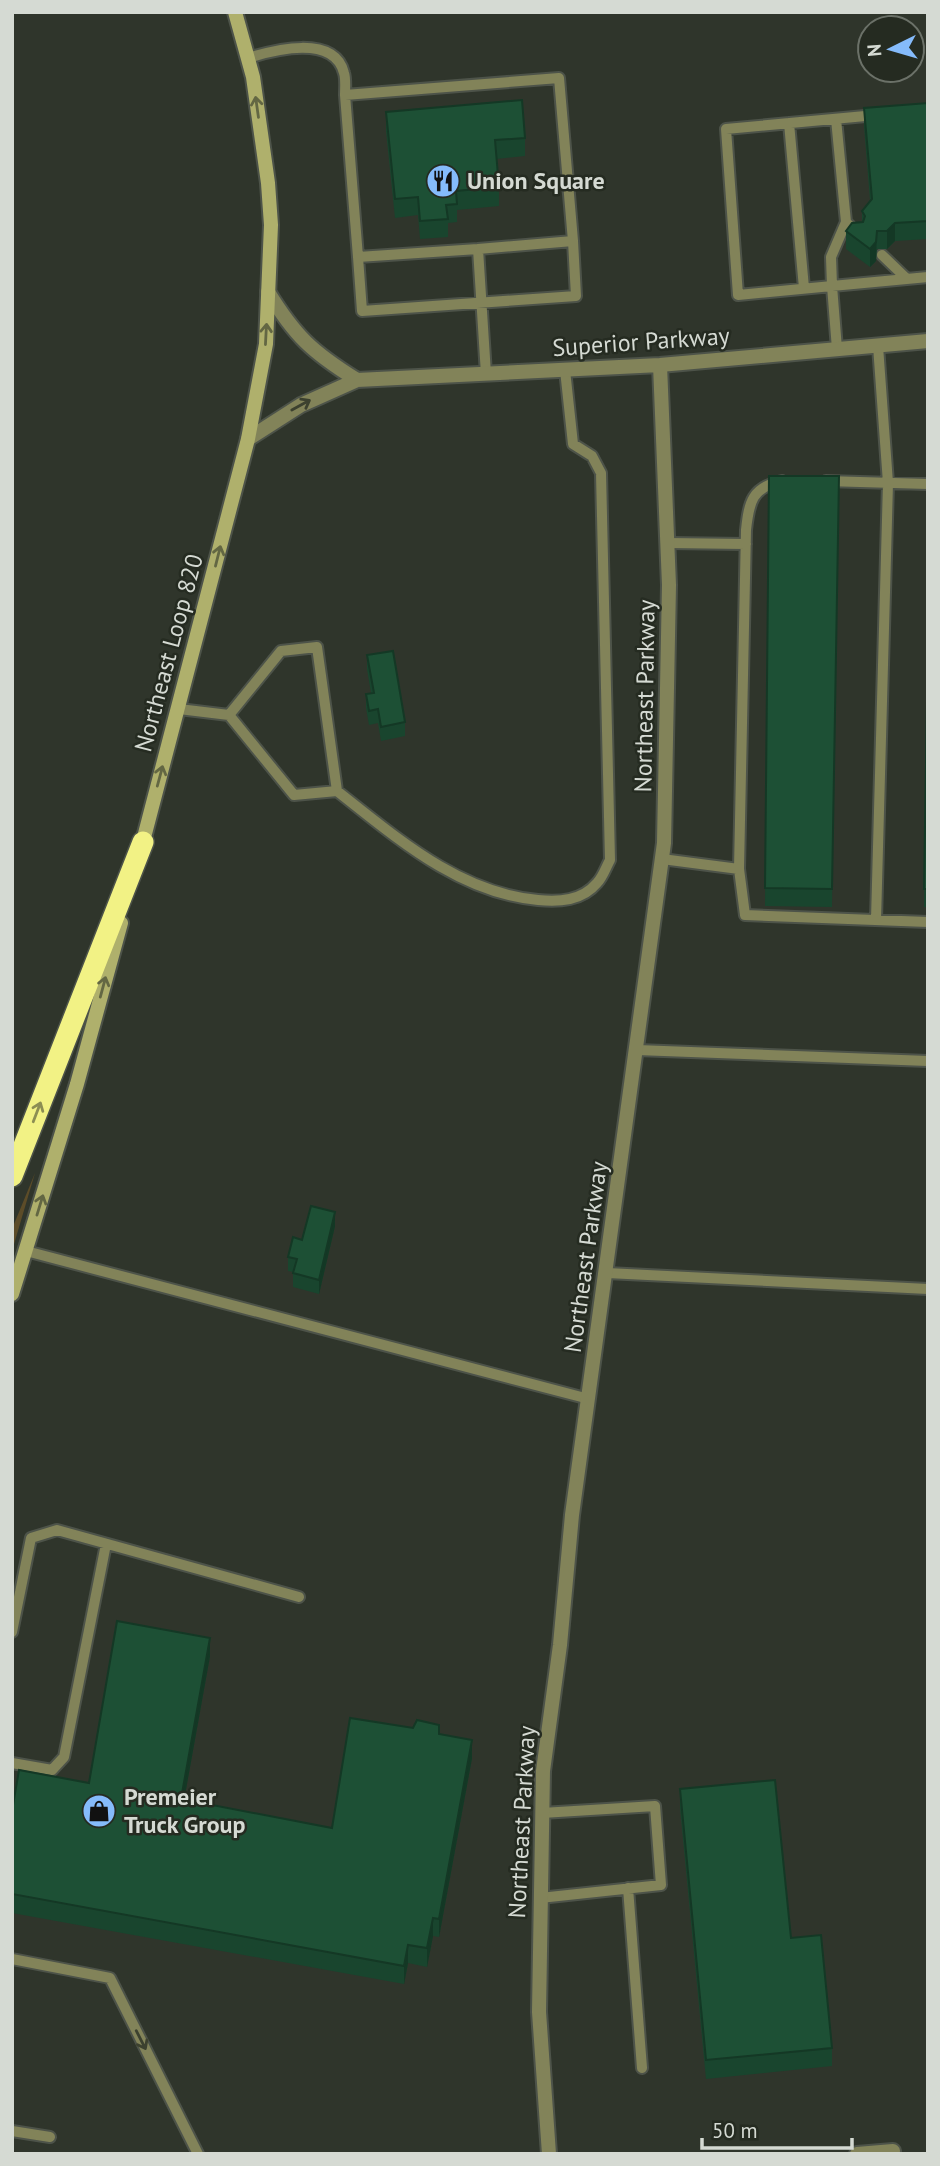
<svg xmlns="http://www.w3.org/2000/svg" width="940" height="2166" font-family="'PT Sans',sans-serif">
<rect width="100%" height="100%" fill="#2f352b"/>
<path fill="#5c4c28" d="M35,1173L12,1251V1229Z"/>
<g fill="none" stroke-linecap="round" stroke-linejoin="round">
<defs>
<path id="lane" d="M248,58C274,50 334,34 344,73C346,79 345,88 345,95
M836,119L846,222L850,226
M789,123L804,288
M846,222L831,257L832,286L738,295L726,129L876,115
M478,249L358,257L345,95L559,78L573,241L478,249L486,374
M882,255L907,279
M358,257L362,311L576,296L573,241
M837,349L832,286L928,277
M782,481C752,487 749,502 746,530L739,869L745,915L928,922
M826,481L928,484
M668,543L746,544
M179,709L229,715L294,795L337,791C397,838 459,893 538,900C559,902 582,901 597,883C603,877 606,867 610,860L601,473L592,456L573,444L565,370
M229,715L281,651L317,647L337,791
M662,859L739,869
M876,920L888,483L878,346
M637,1050L928,1061
M26,1251L589,1399
M607,1273L928,1289
M12,1632L31,1538L57,1530L299,1597
M12,1763L52,1770L64,1757L106,1544
M628,1888L642,2068
M540,1898L661,1885L655,1806L542,1813
M12,1959L110,1978L198,2154
M12,2131L50,2137"/>
<path id="street" d="M268,292C295,336 312,352 357,380
M248,439L301,405L357,380L660,365L928,341
M549,2154L539,2012L543,1771L560,1645L572,1515L664,843L669,585L660,365
M857,2154L893,2151"/>
<path id="secondary" d="M141,849L248,439L266,344L271,225L268,183L253,77L235,12
M12,1294L77,1084L121,923"/>
<path id="highway" d="M12,1176L143,842"/>
</defs>
<use href="#lane" stroke="#4d5349" stroke-width="14"/>
<use href="#street" stroke="#4d5349" stroke-width="18"/>
<use href="#secondary" stroke="#4d5349" stroke-width="18"/>
<use href="#highway" stroke="#4d5349" stroke-width="24"/>
<use href="#lane" stroke="#828359" stroke-width="10"/>
<use href="#street" stroke="#828359" stroke-width="14"/>
<use href="#secondary" stroke="#afb06c" stroke-width="14"/>
<use href="#highway" stroke="#f2f285" stroke-width="21"/>
</g>
<path fill="#19452e" d="M928,103V239L895,241L887,249H877L876,261L870,267L846,249V231L862,222V211L870,200L864,126V108Z
M386,112L525,138V156L496,159L499,187V206L457,210V222L448,223V237L420,239L418,215L395,218L386,131Z
M769,476H839L832,907L765,906Z
M928,639V907H924Z
M367,655L405,722V736L381,741L378,723L369,725L366,708V694L371,693L367,669Z
M335,1226L319,1294L293,1287V1272L288,1271V1257L302,1240Z
M210,1656L184,1800L332,1828L439,1735L472,1758L439,1937L433,1936L427,1967L408,1963L404,1984L12,1913V1811L89,1783Z
M680,1789L791,1938L832,2048V2066L706,2079L680,1808Z"/>
<path fill="#143825" d="M895,223V241L887,249V231Z
M877,231L876,261L870,267V249Z
M335,1212V1226L319,1294V1280Z
M210,1638V1656L181,1817V1799Z
M472,1740V1758L439,1937V1919Z
M433,1918V1936L427,1967V1948Z
M408,1945V1963L404,1984V1966Z"/>
<path fill="#1d5035" stroke="#143825" stroke-width="2" d="M522,100L525,138L495,140L499,187L456,191L457,204L446,205L448,219L420,221L418,197L395,199L386,112Z
M928,103V221L895,223L887,231H877L876,242L870,249L846,231L852,223L863,222L865,216L862,211L872,199L864,108Z
M769,476H839L832,889L765,888Z
M928,639V889H924Z
M393,651L405,722L381,727L378,709L369,711L366,694L374,693L367,655Z
M311,1206L335,1212L319,1280L293,1273L297,1259L288,1257L293,1237L302,1240Z
M117,1621L210,1638L181,1799L332,1828L350,1718L413,1728L417,1720L439,1725V1734L472,1740L439,1919L433,1918L427,1948L408,1945L404,1966L12,1894V1811L19,1770L89,1783Z
M775,1780L791,1938L821,1935L832,2048L706,2060L680,1789Z"/>
<defs><path id="oneway-shaft" d="M-6 0H5M1.5-3L5.5 0L1.5 3" fill="none" stroke-width="1.6" stroke-linecap="round" stroke-linejoin="round" transform="scale(1.75)"/></defs>
<g stroke="#636743">
<use href="#oneway-shaft" transform="translate(257 107) rotate(-98)"/>
<use href="#oneway-shaft" transform="translate(266 334) rotate(-87)"/>
<use href="#oneway-shaft" transform="translate(218 556) rotate(-76)"/>
<use href="#oneway-shaft" transform="translate(160 776) rotate(-75)"/>
<use href="#oneway-shaft" transform="translate(103 987) rotate(-75)"/>
<use href="#oneway-shaft" transform="translate(40 1205) rotate(-73)"/>
</g>
<g stroke="#3c412f">
<use href="#oneway-shaft" transform="translate(301 405) rotate(-29)"/>
<use href="#oneway-shaft" transform="translate(141 2040) rotate(63)"/>
</g>
<use stroke="#8c8e53" href="#oneway-shaft" transform="translate(37 1112) rotate(-69)"/>
<defs>
<symbol id="restaurant-disc" viewBox="-11 -11 22 22"><circle r="9.5" fill="#85bbfb" stroke="#252b21"/><path d="M-5-6h1v4h1v-4h1v4h1v-4h1v5L-1.5 .5V6h-2V.5L-5-1ZM5-6V6H3V1.5H1.5Q1.5-4 5-6Z" fill="#111"/></symbol>
<symbol id="shop-disc" viewBox="-11 -11 22 22"><circle r="9.5" fill="#85bbfb" stroke="#252b21"/><path d="M-5-2.5h2.3a2.7 3.5 0 0 1 5.4 0H5L5.5 6h-11ZM-1.5-2.5h3a1.5 2.3 0 0 0-3 0Z" fill="#111"/></symbol>
</defs>
<g fill-rule="evenodd">
<use href="#restaurant-disc" x="424" y="162" width="38" height="38"/>
<use href="#shop-disc" x="80" y="1792" width="38" height="38"/>
</g>
<g text-anchor="middle" stroke-width="5" stroke-linejoin="round" paint-order="stroke">
<g font-size="24" font-weight="bold" fill="#d5dad3" stroke="#252b21" text-anchor="start">
<text x="467" y="189">Union Square</text>
<text x="124" y="1805">Premeier<tspan x="124" dy="28">Truck Group</tspan></text>
</g>
<g font-size="24" fill="#d5dad3" stroke="#252b21">
<text transform="translate(641 342) rotate(-4)" y="8">Superior Parkway</text>
<text transform="translate(169 653) rotate(-75)" y="8">Northeast Loop 820</text>
<text transform="translate(645 696) rotate(-89)" y="8">Northeast Parkway</text>
<text transform="translate(586 1257) rotate(-82)" y="8">Northeast Parkway</text>
<text transform="translate(522 1822) rotate(-87)" y="8">Northeast Parkway</text>
</g>
</g>
<rect width="940" height="2166" fill="none" stroke="#d5dad3" stroke-width="28"/>
<g transform="translate(891 49) rotate(265)"><circle r="33" fill="#252b21" stroke="#6b7168" stroke-width="2"/>
<path d="M0-5L12 26L0 18L-12 26Z" fill="#85bbfb"/>
<text y="-10" font-size="19" font-weight="bold" text-anchor="middle" fill="#d5dad3">N</text>
</g>
<path d="M702 2138v10h150v-10" fill="none" stroke="#d5dad3" stroke-width="3.5"/>
<text x="712" y="2138" font-size="21" fill="#d5dad3" stroke="#252b21" stroke-width="5" paint-order="stroke">50 m</text>
</svg>
